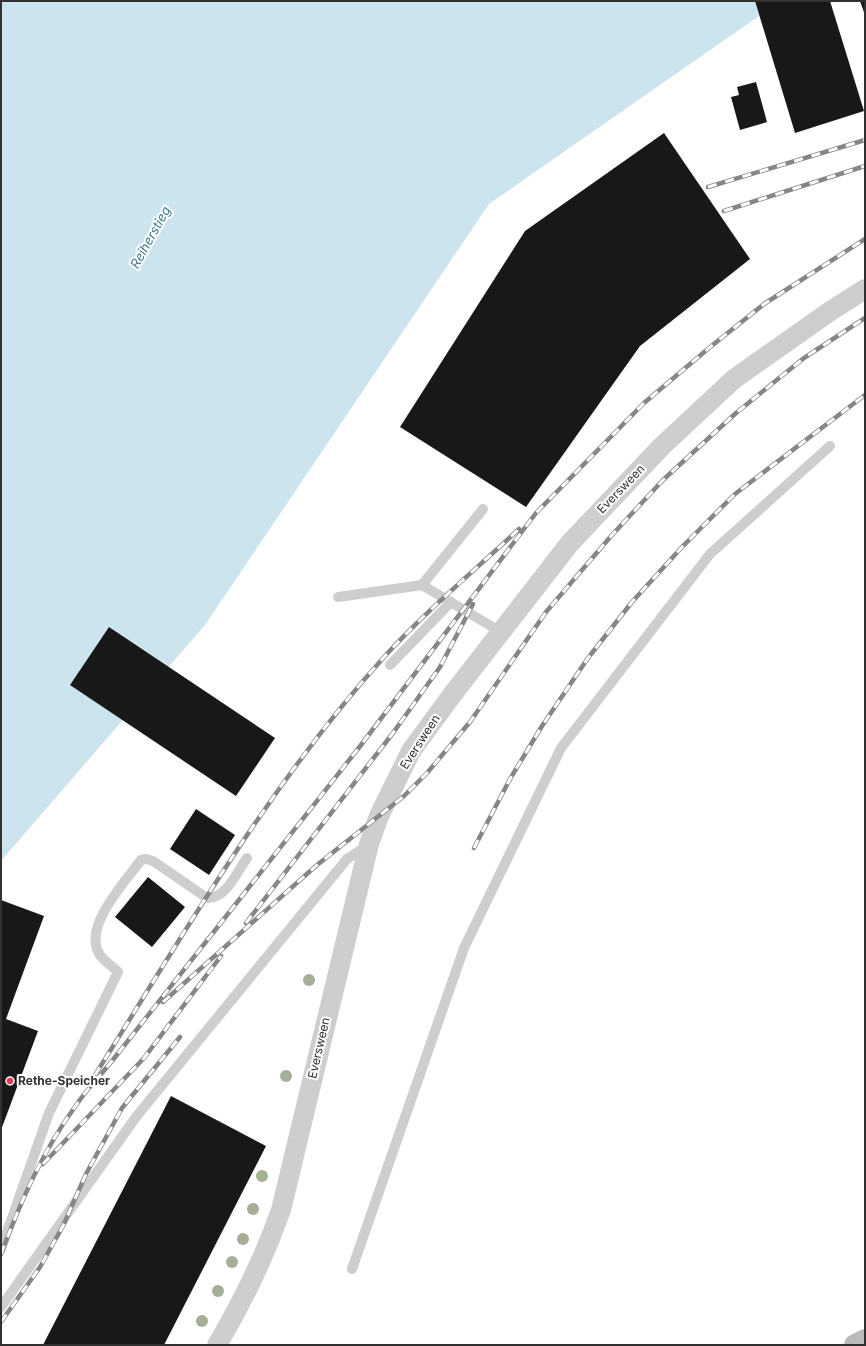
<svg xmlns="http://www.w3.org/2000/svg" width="866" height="1346" font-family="Inter,sans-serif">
<rect width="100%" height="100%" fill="#fff"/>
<path fill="#cce4ed" d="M1,1H755L759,16L489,204L205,625L1,861Z"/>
<path fill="#181818" d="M755,1H830L864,111L795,133Z
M860,1H865V15Z
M756,82L767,122L740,130L731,97L739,95L737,87Z
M664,133L750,259L640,346L526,507L400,427L525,231Z
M109,627L275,738L236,796L70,685Z
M196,809L235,835L209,875L170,849Z
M148,877L185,907L152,947L115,917Z
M1,900L44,916L6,1019L38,1031L1,1130Z
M171,1096L266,1146L164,1345H43Z"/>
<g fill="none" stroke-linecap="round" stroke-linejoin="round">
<path stroke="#cecece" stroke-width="10" d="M422,585L483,509
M338,597L422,585L501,632
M390,665L451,602
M1,1249L49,1113L118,972C112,966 104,961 100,955C81,928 126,881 141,860L146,859L153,861L207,898C226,899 237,872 247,858
M352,1269L464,948L561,748L710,554L830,446
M1,1307L136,1117L347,859L367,846"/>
<path stroke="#cecece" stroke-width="20" d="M217,1345C243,1301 264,1258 281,1210L369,844L379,816L411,751L452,695L570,543L662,446L734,379L829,312L865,289"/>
<path stroke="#bbb" stroke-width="22" d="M855,1345L865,1340"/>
<defs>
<path id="rail" d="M708,187L865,140
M724,211L865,166
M474,848L510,779L542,726L588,658L632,602L683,546L735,494L865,395
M246,923L393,733L440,667L473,604
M163,1002L317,865L404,796L427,773L470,722L546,612L612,535L663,480L736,413L804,358L865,318
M95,1075C185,932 271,782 385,656C426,611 474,571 519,529
M43,1164L144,1058L221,956
M1,1254C21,1201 43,1150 77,1104C87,1089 100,1076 112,1061L361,745L536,513L644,403L709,348L764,304L865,239
M1,1322L40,1267L63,1226L86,1174L122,1108L180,1037"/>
</defs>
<use href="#rail" stroke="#868686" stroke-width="4.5"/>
<use href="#rail" stroke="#fff" stroke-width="3" stroke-dasharray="9" stroke-linecap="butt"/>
</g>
<g fill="#a4af95">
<circle cx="309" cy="980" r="6"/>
<circle cx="286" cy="1076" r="6"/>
<circle cx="262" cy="1176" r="6"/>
<circle cx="253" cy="1209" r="6"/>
<circle cx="243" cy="1239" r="6"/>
<circle cx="232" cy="1262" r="6"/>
<circle cx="218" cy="1291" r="6"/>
<circle cx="202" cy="1321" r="6"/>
</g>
<circle fill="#e53656" stroke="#fff" stroke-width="1.5" cx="10" cy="1081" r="4"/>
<g text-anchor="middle" stroke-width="4" stroke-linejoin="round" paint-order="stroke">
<g font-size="12" fill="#313131" stroke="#fff">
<text transform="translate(621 489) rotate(-46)" y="4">Eversween</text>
<text transform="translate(420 742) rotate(-57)" y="4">Eversween</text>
<text transform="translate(319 1048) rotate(-77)" y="4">Eversween</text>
</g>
<g font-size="12" font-weight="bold" fill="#313131" stroke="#fff" text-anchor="start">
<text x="18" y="1085">Rethe-Speicher</text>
</g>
<g font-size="13" font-style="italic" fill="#3e7c93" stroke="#fff">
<text transform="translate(150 237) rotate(-61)" y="5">Reiherstieg</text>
</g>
</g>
<rect width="866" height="1346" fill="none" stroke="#313131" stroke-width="4"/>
</svg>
